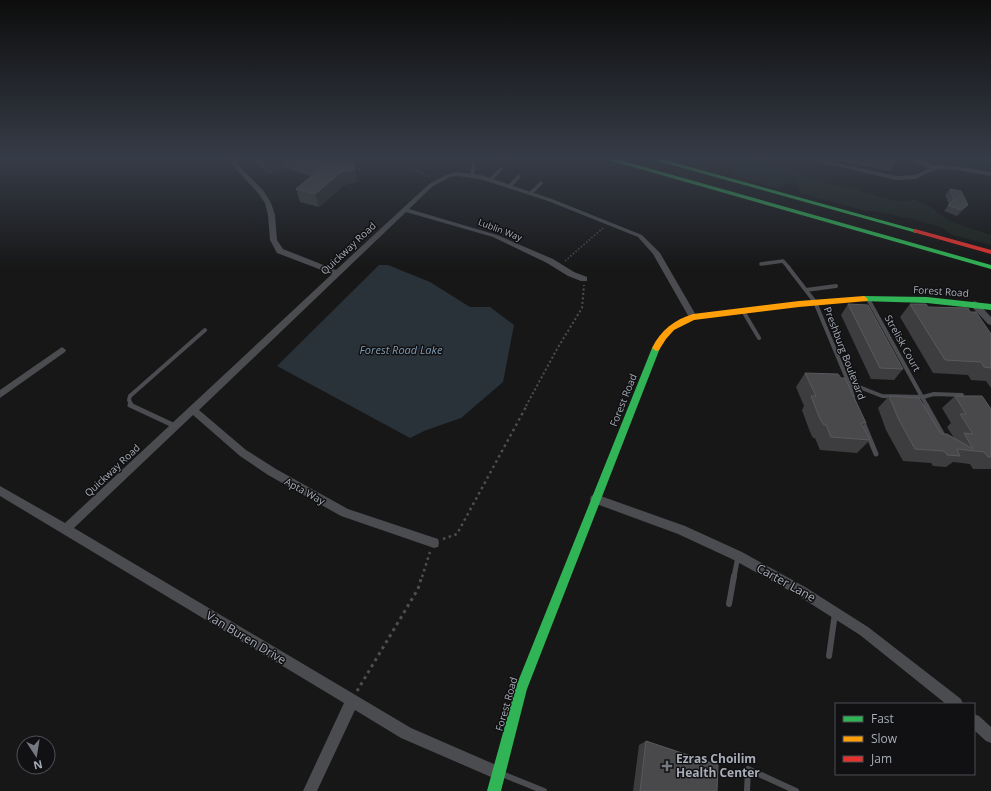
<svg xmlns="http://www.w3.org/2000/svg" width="991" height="791" font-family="'Open Sans',sans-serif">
<rect width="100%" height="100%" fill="#171717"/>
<path fill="#1d241e" d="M681,157C712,157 743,157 774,163L835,185L857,190L896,201H909L914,199L930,207L949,221L991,235V245L952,235L941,227L911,219L874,211H866L800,193L797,184L793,182L778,188L733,175L729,172L727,165C713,158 696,162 681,157Z
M923,157H991V170Z"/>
<path fill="#2a3239" d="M379,265H388L430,282L470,307H490L514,325L503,382L461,418L424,431L410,438L277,366Z"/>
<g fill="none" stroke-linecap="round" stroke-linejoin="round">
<path stroke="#4d4e52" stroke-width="1.5" stroke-dasharray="1.5 2" stroke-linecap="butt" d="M388,157L430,177
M359,169L365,157
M565,261L603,228"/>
<path stroke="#4d4e52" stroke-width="2" stroke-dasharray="2 2.5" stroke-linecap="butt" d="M526,406L557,349L582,308L584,285"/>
<path stroke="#4d4e52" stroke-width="2.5" stroke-dasharray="2.5 3.5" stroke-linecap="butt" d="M443,539L457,534L527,405
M422,577L430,552"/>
<path stroke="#4d4e52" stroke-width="3" stroke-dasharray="3 4" stroke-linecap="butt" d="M357,691L418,589L422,576"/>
<path stroke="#4b4c50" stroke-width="3.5" d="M472,175L474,162
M490,180L501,169
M510,186L519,176
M531,193L541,183
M761,264L783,261L789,268"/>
<path stroke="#4b4c50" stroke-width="4" d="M788,267L815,302L850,386L853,397
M806,290L836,286
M868,299L927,406
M743,311L759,338
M849,383L882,396L923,397L934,394L962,395
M132,406L129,400L130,396L205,330"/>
<path stroke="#4b4c50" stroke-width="5" d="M130,405L175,426
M926,405L945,439
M862,420L876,454
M734,577L738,556"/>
<path stroke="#4b4c50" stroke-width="6" d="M729,604L734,576
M829,656L835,613
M502,774L544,791
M747,791L748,769L796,791"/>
<path fill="#4b4c50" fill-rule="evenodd" d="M227,157H233L241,168L263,190L271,203L275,215L277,240L283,249L336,270L429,184L446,175L457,172L481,175L552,199L642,235L660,253L697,317L696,319H690L653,254L638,237L548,201L480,179L457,176L450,177L433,186L409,209L497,235L553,259L574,272L587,277V281H581L568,276L547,263L493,237L406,212L199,410L246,450L276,469L348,509L438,539L439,543L438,547L434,548L341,516L268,475L240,456L193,415L74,528L411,728L503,768L505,773L503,778L498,780L401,738L355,710L317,791H303L344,703L0,496V486L65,523L332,274L277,253L270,240L268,215L265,203L258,193L237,170Z
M797,157H810L896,176L915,175L930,168L900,157H910L934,165L956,166L991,172V176L956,170L941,169L932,171L916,179L896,180Z
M974,301L977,302L991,317V325L988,324L971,306L970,304Z
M62,347L66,350L65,352L0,398V390Z
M595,494L685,526L742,552L805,587L868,627L961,699L963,704H946L860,635L797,595L734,560L678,534L591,502L590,499L591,496Z
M974,714L979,716L991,727V743L986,741L974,730Z"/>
<path fill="#30b455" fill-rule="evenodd" d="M598,157H609L991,265V269Z
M643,157H654L917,230L918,231L915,233L913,232Z
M864,296L927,297L991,304V310L927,303L861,301L860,299Z
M656,345L660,348L527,689L501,791H487L515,689L652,348Z"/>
<path fill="#ff9f0a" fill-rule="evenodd" d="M864,296L868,299L867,301L799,307L694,320L674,330L666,339L659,350L656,351L652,348C661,330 674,320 693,314L799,301Z"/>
<path fill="#e5322d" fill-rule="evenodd" d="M915,229L991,250V254L913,232V230Z"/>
</g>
<path fill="#3d3d3f" d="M254,157H333L357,182L344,185L319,207L300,202L296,189L311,176L286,168L268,174L256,162Z
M828,157H898L890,171L828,159Z
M950,189L963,211L957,216L944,211L949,204L945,195Z
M848,304L903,369L894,380L871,379L841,315Z
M910,304L928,307L970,312L991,334V388L986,381L971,380L968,375L933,373L900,317Z
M805,373L866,423L863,426L870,440L857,453L820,450L815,438H813L810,432L802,410L804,406L796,387Z
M889,396L941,434L954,438L947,427L951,423L942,408L955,396L991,409V469H973L970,464L953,462L946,467L933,466L931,463L903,461L886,430L878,408Z
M646,741L717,791H633L639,745Z"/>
<path fill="#29292a" d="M276,157H283L286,168L268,174L263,162Z
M355,169L357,182L344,185L319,207L315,194L341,172Z
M968,205L963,211L957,216L961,210Z"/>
<path fill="#49494c" stroke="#58595d" d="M259,157H276L263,162Z
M289,157H333L338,159L350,157L355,169L341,172L315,194L296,189L322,167Z
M950,189L961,191L968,205L961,210L948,205L954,200Z
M848,304L868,305L903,369L880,368Z
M910,304H926L928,307L968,308L970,312H976L991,334V368L984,367L981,362L945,360Z
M805,373L838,374L841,378H845L866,423H861L870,440L831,437L826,425H824L820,419L811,396H816Z
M889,396L919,398L941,434H947L973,449L964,433L973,434L960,414H966L955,396H982L991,409V457H988L984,452L957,449L960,456L947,455L944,451L915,449L898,418Z
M646,741L718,765L717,791H640Z"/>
<linearGradient id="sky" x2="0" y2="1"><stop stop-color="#0d0d0d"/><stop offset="0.59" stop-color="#363c47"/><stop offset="1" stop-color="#363c47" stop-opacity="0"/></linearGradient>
<rect width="991" height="268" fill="url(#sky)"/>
<path fill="#757880" stroke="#111113" stroke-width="1.5" d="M665 760h4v4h4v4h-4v4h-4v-4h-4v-4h4z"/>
<g text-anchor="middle" stroke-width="3" stroke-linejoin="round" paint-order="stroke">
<g font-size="9" fill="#a8adb8" stroke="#111113">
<text transform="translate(500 230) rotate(21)" y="3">Lublin Way</text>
</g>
<g font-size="10" fill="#a8adb8" stroke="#111113">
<text transform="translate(348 248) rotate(-43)" y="4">Quickway Road</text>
<text transform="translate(941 291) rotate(4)" y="4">Forest Road</text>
<text transform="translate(903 343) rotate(61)" y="4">Strelisk Court</text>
<text transform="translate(845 353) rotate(69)" y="4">Preshburg Boulevard</text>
<text transform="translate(623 400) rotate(-68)" y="4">Forest Road</text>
<text transform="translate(112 470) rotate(-43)" y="4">Quickway Road</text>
<text transform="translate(305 491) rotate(29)" y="4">Apta Way</text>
<text transform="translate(506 704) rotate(-74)" y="4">Forest Road</text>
</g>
<g font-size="11" font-style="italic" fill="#7f9bb3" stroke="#111113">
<text x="401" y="354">Forest Road Lake</text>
</g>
<g font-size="12" fill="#a8adb8" stroke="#111113">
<text transform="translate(786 583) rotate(29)" y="4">Carter Lane</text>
<text transform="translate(246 638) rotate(31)" y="4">Van Buren Drive</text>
</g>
<g font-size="12" font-weight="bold" fill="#a8adb8" stroke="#111113" text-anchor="start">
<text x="676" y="763">Ezras Choilim<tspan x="676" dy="14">Health Center</tspan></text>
</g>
</g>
<rect x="835" y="703" width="140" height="72" fill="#111113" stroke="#4d4f55"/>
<rect x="843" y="716" width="20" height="6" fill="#30b455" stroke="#4d4f55"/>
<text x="871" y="723" font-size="12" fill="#a8adb8">Fast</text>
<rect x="843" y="736" width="20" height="6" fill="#ff9f0a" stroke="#4d4f55"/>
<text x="871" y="743" font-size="12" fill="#a8adb8">Slow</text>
<rect x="843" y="756" width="20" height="6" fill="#e5322d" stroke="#4d4f55"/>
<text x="871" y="763" font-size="12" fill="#a8adb8">Jam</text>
<g transform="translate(36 755) rotate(168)"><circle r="19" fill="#111113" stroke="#4d4f55"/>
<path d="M0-3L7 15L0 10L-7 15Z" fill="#757880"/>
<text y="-6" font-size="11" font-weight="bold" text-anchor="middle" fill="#a8adb8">N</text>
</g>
</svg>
